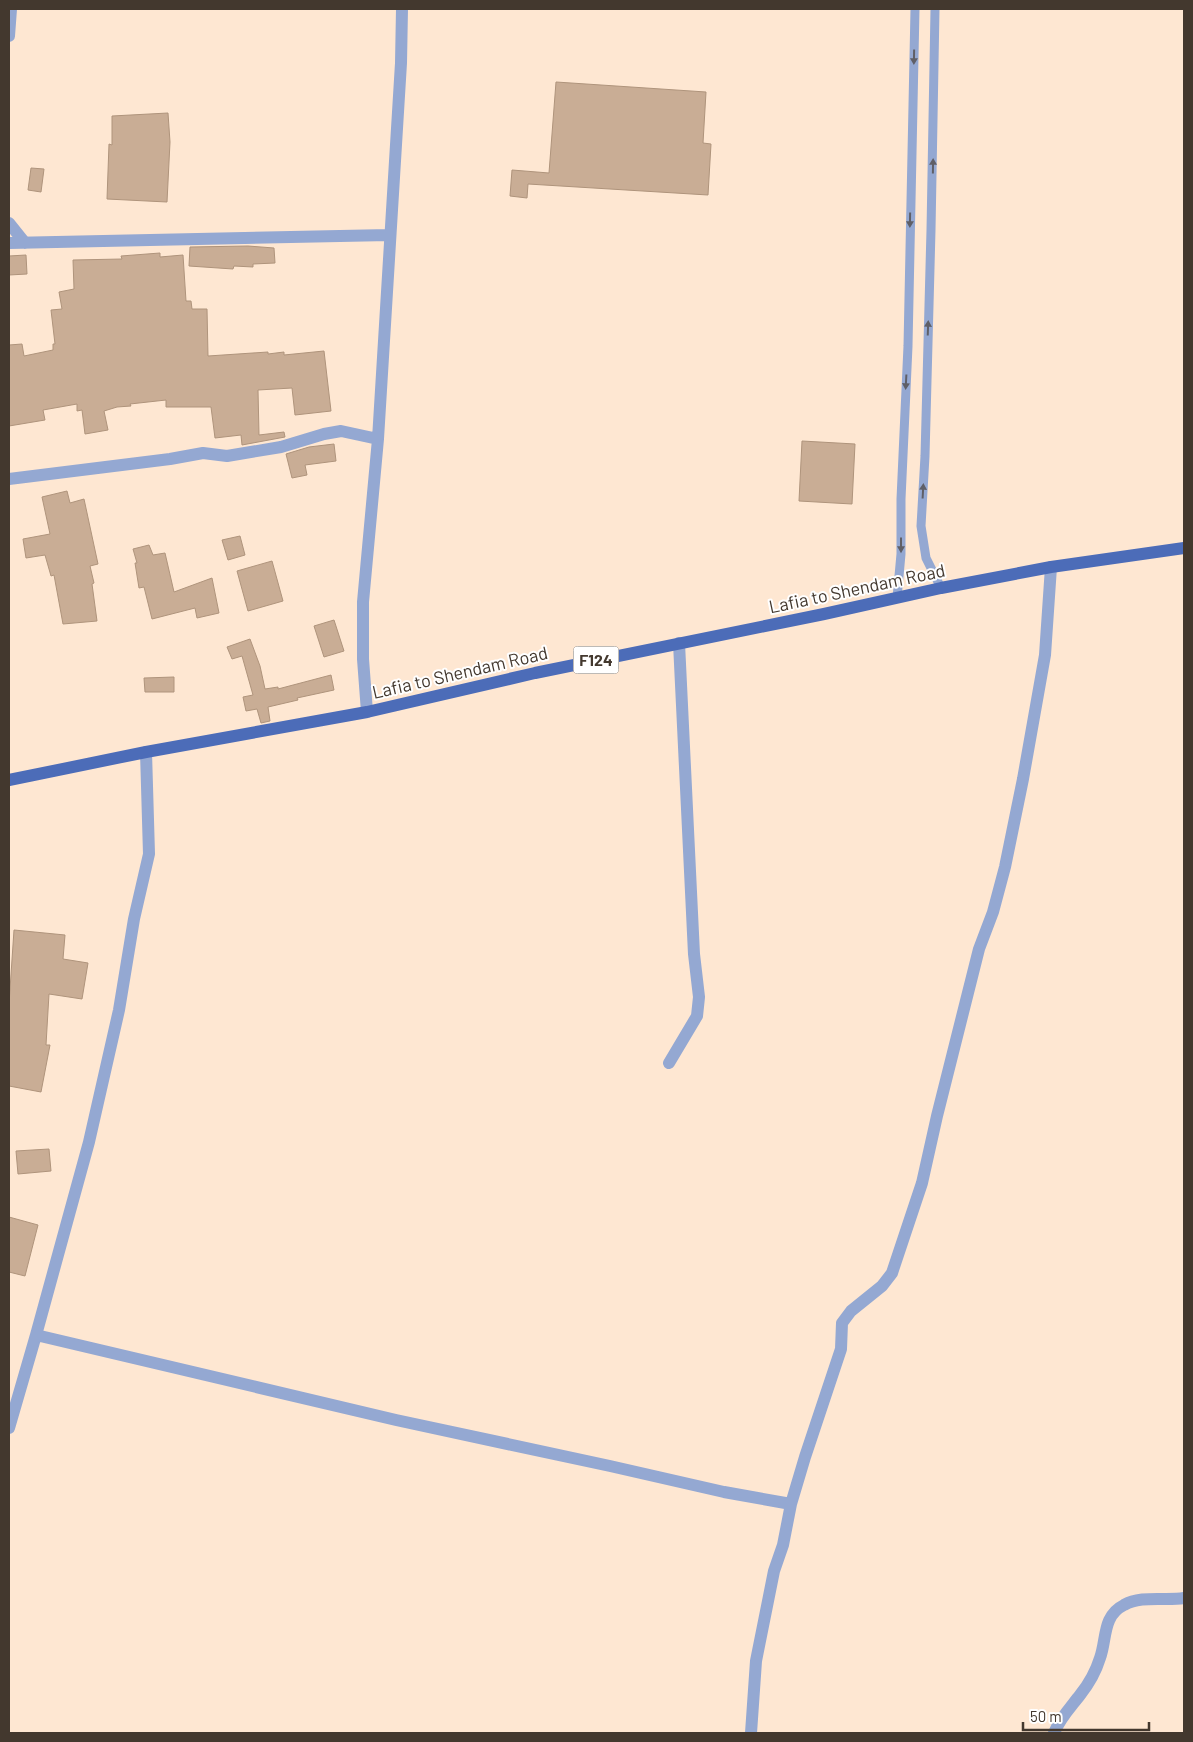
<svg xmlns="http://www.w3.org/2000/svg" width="1193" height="1742" font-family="Barlow,sans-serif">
<rect width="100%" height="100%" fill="#fee7d2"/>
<path fill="#c9ad95" stroke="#af947c" d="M556,82L706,92L703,143L711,144L708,195L528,184L527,198L510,196L512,170L549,173Z
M168,113L170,142L167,202L107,199L109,144L112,145V116Z
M31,168L44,169L41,192L28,190Z
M248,246L274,248L275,263L253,264V267L234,266L233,269L189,266L190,247Z
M160,253V257L183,255L186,301H191L192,309H207L208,356L268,352V354L284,352V355L324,351L331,411L295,415L292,388L258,390L259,435L284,432L285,437L242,445L241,435L215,438L211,407H166V400L130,404L131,406L117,407L104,411L108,430L85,434L82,410L77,411V404L43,410L45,420L9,426V345L22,344L24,356L53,350V344H55L51,310L62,309L59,292L74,289L73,260L122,259L121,256Z
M26,255L27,274L9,275V256Z
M802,441L855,444L852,504L799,501Z
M334,444L336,461L305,465L307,475L292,478L286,454L309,447Z
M67,491L70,503L84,499L98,564L90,566L94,583L92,584L97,621L63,624L54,575L51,576L45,555L26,558L23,539L50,534L42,497Z
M240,536L245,555L228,560L222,540Z
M149,545L153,555L165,553L174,592L212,578L219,613L197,618L195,608L152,619L144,587L139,588L135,563H137L133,549Z
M272,561L283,601L248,611L237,571Z
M334,620L344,651L324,657L314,626Z
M250,639L260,666L265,689L278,687V689L331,675L334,690L297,698L298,700L268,707L270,721L261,723L257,709L246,711L243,697L253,695L242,656L232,659L227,647Z
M174,677V692H145L144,678Z
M14,930L65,935L63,959L88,963L82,999L49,994L46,1045H50L41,1092L9,1086V1004Z
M49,1149L51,1171L18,1174L16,1151Z
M9,1217L38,1225L25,1276L9,1272Z"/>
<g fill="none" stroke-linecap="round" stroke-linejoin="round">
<path stroke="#94a8d2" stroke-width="9" d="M935,9L931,230L925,456L921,526L926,558L941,588
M897,598L901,554V499L908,346L915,9"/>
<path stroke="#94a8d2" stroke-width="12" d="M9,36L11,9
M9,223L25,243
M9,243L389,235
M9,479L170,459L203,453L227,456L281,447L324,434L341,431L378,439
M367,712L363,659V602L378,439L401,63L402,9
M669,1063L697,1016L699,997L694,954L679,643
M36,1335L396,1420L610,1466L724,1492L791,1504L805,1457L841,1349L842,1323L851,1311L882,1286L892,1273L922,1183L937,1116L979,949L993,912L1005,867L1023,779L1045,655L1051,567
M9,1428L36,1335L89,1142L119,1010L134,919L149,854L146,752
M751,1733L756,1661L774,1571L783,1545L791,1504
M1054,1733C1060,1718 1070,1708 1080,1695C1088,1685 1096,1671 1100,1658C1107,1639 1102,1616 1124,1605C1141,1595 1165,1601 1184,1598"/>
<path stroke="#4c6cb8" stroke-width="12" d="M9,780L146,752L367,712L535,673L824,614L941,588L1051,567L1184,548"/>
</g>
<defs><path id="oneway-solid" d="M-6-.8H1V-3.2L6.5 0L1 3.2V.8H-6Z" transform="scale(1.25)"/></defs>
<g fill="#5f5f67">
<use href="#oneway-solid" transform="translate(914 57) rotate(91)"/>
<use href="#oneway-solid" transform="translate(933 166) rotate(-89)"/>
<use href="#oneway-solid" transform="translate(910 220) rotate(91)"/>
<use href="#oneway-solid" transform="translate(928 328) rotate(-88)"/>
<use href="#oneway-solid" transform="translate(906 382) rotate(93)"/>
<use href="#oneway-solid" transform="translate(923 491) rotate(-87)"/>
<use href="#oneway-solid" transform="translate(901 545) rotate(90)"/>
</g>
<g text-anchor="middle" stroke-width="4" stroke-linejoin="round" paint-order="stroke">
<rect fill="#fff" stroke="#7b746d" stroke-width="1" x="573.5" y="646.5" width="45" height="27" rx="4"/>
<g font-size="16" font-weight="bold" fill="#43382e">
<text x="596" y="666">F124</text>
</g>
<g font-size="18" fill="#43382e" stroke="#fff">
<text transform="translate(857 589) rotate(-12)" y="6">Lafia to Shendam Road</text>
<text transform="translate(460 673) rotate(-13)" y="6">Lafia to Shendam Road</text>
</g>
</g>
<rect width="1193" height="1742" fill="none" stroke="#43382e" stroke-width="20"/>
<path d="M1023 1722v8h126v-8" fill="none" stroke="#43382e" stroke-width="2.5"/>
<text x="1030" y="1722" font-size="15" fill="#43382e" stroke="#ffffff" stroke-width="4" paint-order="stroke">50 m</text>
</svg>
